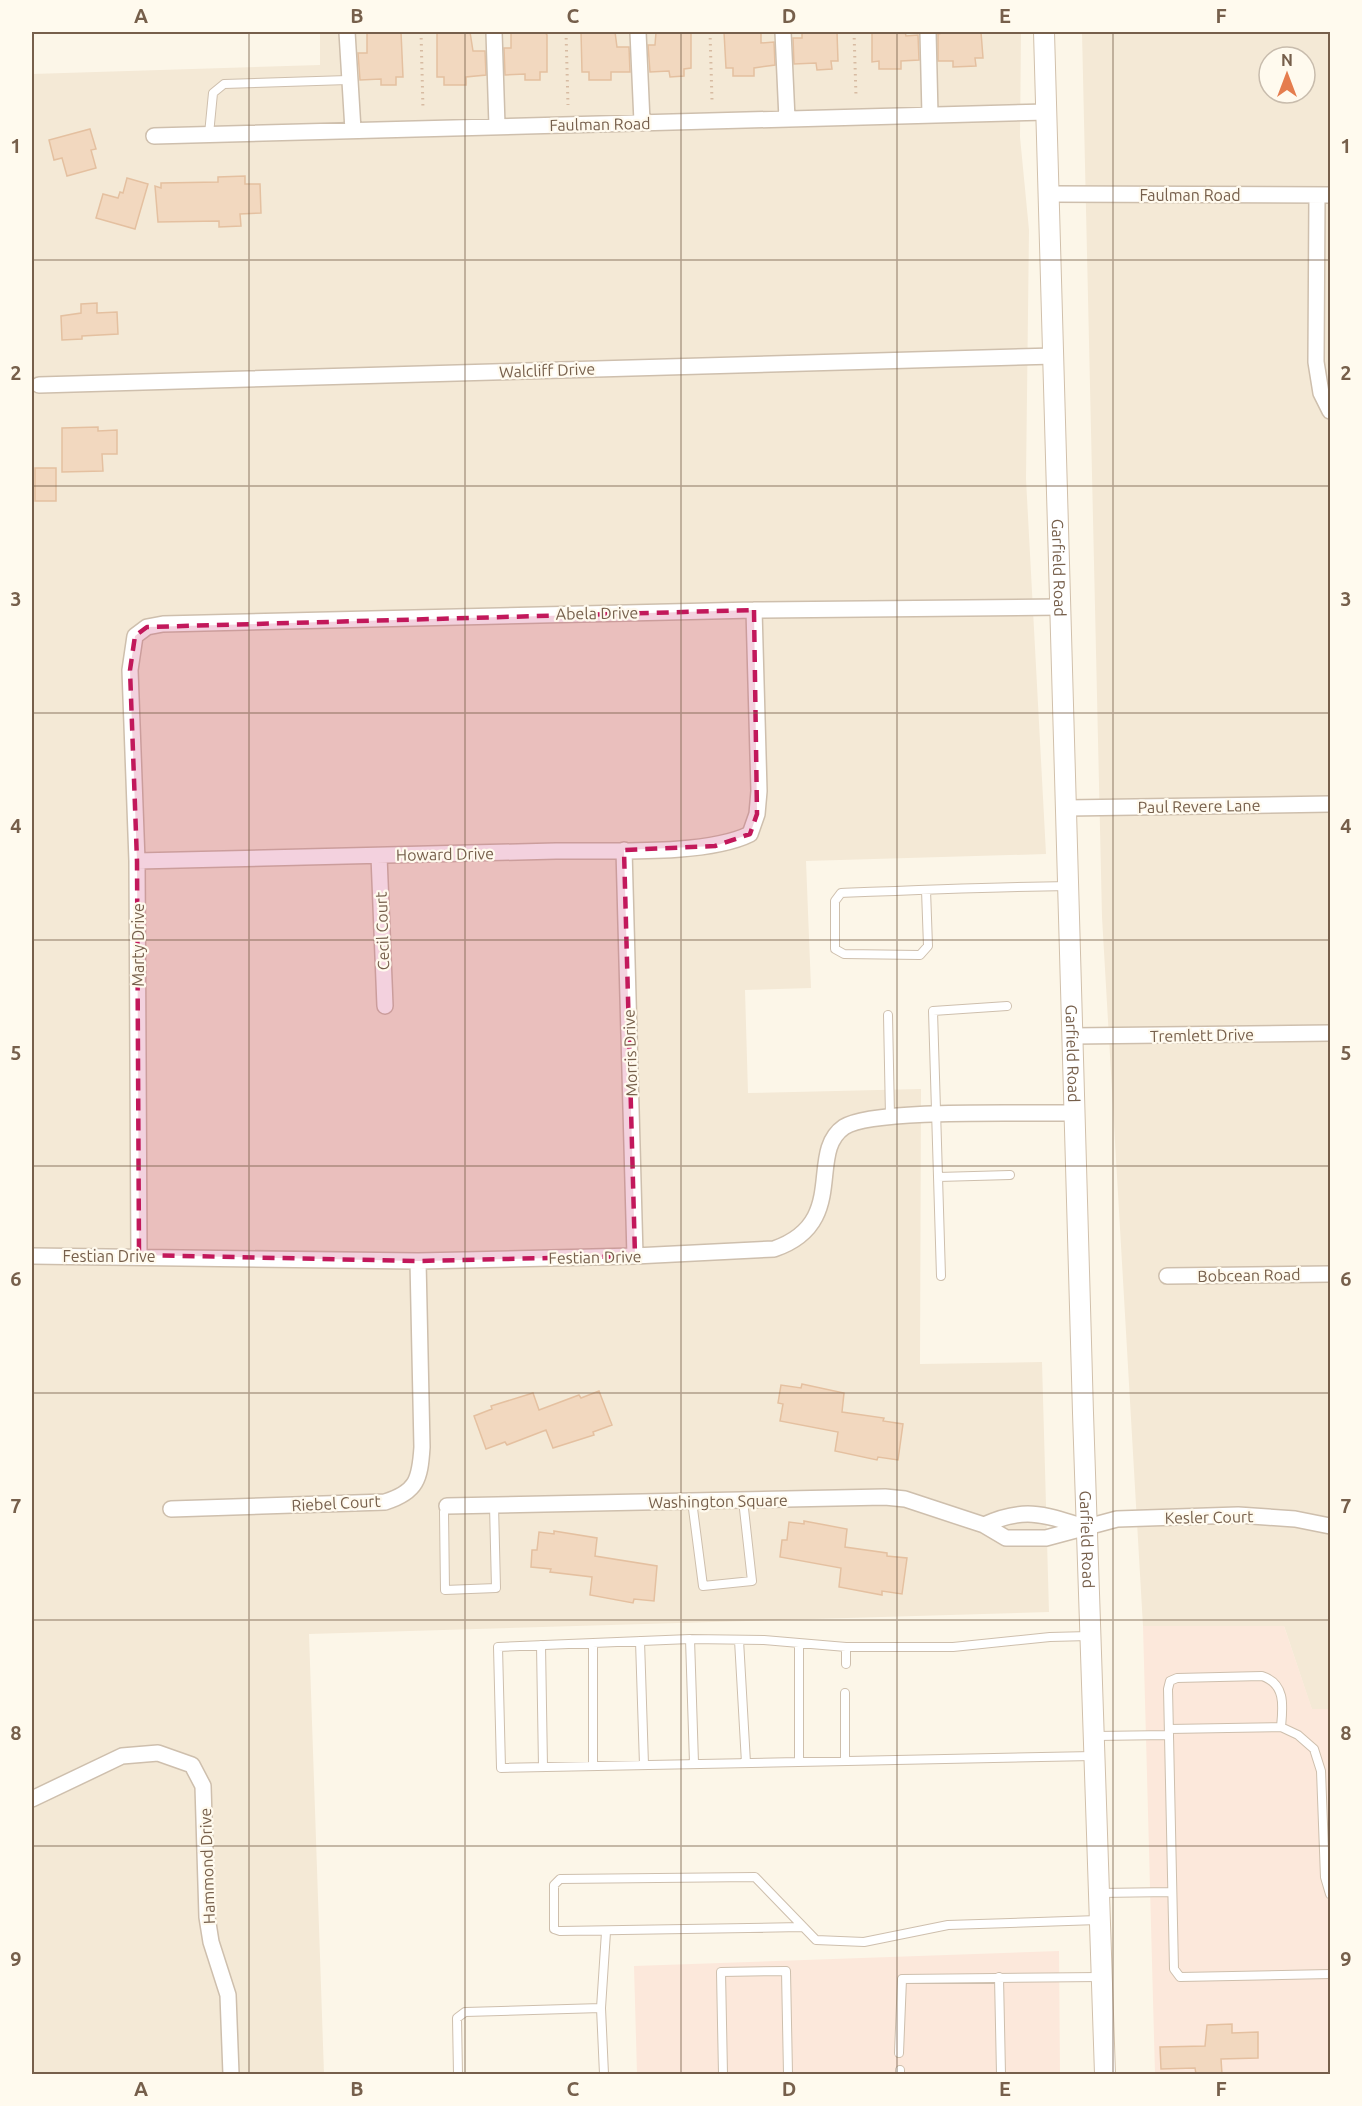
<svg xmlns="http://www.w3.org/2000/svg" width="1362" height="2106" font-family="Ubuntu,sans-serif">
<rect width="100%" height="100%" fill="#fcf6e8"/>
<path fill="#f4e9d6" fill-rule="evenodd" d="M320,32H1021L1020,137L1029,230L1026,479L1046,854L806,861L811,988L745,990L748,1093L921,1089L920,1364L1042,1362L1049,1612L309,1634L324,2074H32V74L320,65Z
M1082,32H1330V1709L1312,1710L1284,1626H1143L1102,917ZM1269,57H1305V93H1269Z"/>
<path fill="#fce8db" d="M1143,1626H1284L1312,1709H1330V2074H1155Z
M1059,1951L1060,2074H637L634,1966Z"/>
<path fill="#f2d8bf" stroke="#e4c0a0" stroke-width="1.5" d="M367,32H401L403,77H396V85H381V79L360,80L358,53H367Z
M437,32H470L473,51H485L486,75L466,77V85H444V77H437Z
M511,32H545L547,35V72H540V80H525V74L505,75L504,48H511Z
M581,32H615L617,47H629L630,72H611V80H589V72H582Z
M656,32H691V68L684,69V76L670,77L669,71L650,72L648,45H655Z
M724,32H761V43L774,42L775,65L754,68V76H733V68H726Z
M802,32H837L838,61H831L832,69L817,70L816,63L794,64L793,38H802Z
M872,32H905L906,36L918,35L919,60L901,61V69H879V61L872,62Z
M947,32H981L983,58H975L976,66L953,67V61H938V34Z
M90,129L96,149L91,150L96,168L67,176L62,158L54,160L49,140Z
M245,176V184H260L261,213L240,214L241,226L219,227V221L158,222L155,186L161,188V183L218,182V177Z
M127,178L148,184L135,229L96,218L103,194L118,198L120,192L123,193Z
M97,303V313L117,312L118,334L82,336V339L62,340L61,316L81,313V304Z
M98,427V431L117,430V454H102L103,471L62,472V428Z
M35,468H56V501H35Z
M802,1384L844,1393L842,1412L884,1418L883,1421L903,1424L898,1460L878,1457L877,1460L835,1451L838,1432L780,1421L783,1404L778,1403L781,1385L801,1388Z
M599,1391L612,1425L593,1432L594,1435L553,1448L546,1430L507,1445L505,1442L486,1449L474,1416L492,1409L491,1406L533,1393L539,1410L579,1395L581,1398Z
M804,1521L847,1529L845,1547L887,1553V1556L907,1558L902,1594L882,1591V1595L839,1587L841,1568L780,1557L782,1540H787L789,1522L804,1524Z
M554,1531L597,1538L595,1556L657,1566L654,1601L634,1599L633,1603L590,1595L592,1577L550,1572L551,1569L531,1567L532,1550H537L539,1532L554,1534Z
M1232,2024V2033L1258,2032V2058L1221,2059L1222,2074H1196L1195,2068L1161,2069L1160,2047L1205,2046L1207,2025Z"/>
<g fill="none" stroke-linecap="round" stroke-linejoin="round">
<defs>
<path id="service" d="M209,134L213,93L224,84L348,80
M926,890L928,946L920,955L844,954L835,949V901L841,893C917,890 992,887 1068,886
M888,1015L890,1116
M938,1177L1010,1175
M941,1276L933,1011L1007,1006
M692,1501L703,1586L752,1581L743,1500
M447,1506L444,1512L445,1590L496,1588L494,1505
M1089,1636L1050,1637L953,1647H846L764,1640L690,1639L498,1647L501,1768L1093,1756
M690,1639L694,1763
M739,1640L746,1763
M640,1641L644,1765
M593,1643V1766
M541,1645L543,1767
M846,1664V1647
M1281,1727C1283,1706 1286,1684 1262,1676L1177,1678L1170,1681L1168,1689L1174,1969L1180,1977L1330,1974
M1169,1729L1281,1727L1298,1735L1314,1749L1321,1771L1325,1877L1330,1894
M1095,1736L1169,1735
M845,1760V1693
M799,1761V1644
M1099,1893L1172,1892
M802,1927L560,1931L554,1929V1885L560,1879L755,1877L816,1940L864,1942L948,1925L1098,1920
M999,1977L1001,2074
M899,2053L902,1979L1100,1977
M900,2070V2074
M458,2074L457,2018L465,2012L601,2008
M604,2074L601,2008L606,1932
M723,2074L721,1972L786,1971L788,2074"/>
<path id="minor" d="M347,32L353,130
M494,32L497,126
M638,32L642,122
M783,32L787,119
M928,32L930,115
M154,136L1047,112
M1049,194L1330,195
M1317,195L1316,362L1321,393L1330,411
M39,385L1055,356
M1067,808L1330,804
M624,850L635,1256
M379,856L385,1006
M137,861C277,858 417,855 556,851C608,850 706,856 750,834L757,814L759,791L754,610
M1073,1036L1330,1033
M139,1255L137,861L130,670L135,636L147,627L163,624L754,610L1061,607
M32,1256L418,1261L635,1256L774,1249C850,1223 806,1153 844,1127C872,1108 1032,1114 1075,1113
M1167,1276L1330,1274
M447,1506L885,1497L905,1499L984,1525
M171,1509L385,1502C417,1492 420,1479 422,1447L418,1261
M1087,1528C1046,1515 1025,1506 984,1525L1006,1538H1046L1117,1519L1238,1515L1295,1519L1330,1526
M32,1799L122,1756L158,1753L192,1765L203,1786L207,1917L211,1942L228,1995L231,2074"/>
<g id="secondary">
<path id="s1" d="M1044,32L1083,1413L1105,2074"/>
</g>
</defs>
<use href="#service" stroke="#cebfad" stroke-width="10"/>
<use href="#minor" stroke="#cebfad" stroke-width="18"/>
<use href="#secondary" stroke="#d1c0ab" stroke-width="22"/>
<path stroke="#d7bba2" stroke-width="3" stroke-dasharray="1.5 4.5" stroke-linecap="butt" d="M421,32L423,109
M566,32L568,105
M710,32L712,100
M854,32L856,96"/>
<use href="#service" stroke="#fff" stroke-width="8"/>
<use href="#minor" stroke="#fff" stroke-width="15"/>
<use href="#secondary" stroke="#fff" stroke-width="20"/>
</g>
<path fill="#c2185b" fill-opacity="0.2" stroke="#c2185b" stroke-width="4.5" stroke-dasharray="12 8" stroke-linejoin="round" d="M754,610L757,814L750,834L715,846L624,850L635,1256L418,1261L139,1255L137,861L130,670L135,636L147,627Z"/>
<path fill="none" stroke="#765f4b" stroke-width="1.5" stroke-opacity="0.55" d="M249,32V2074M465,32V2074M681,32V2074M897,32V2074M1113,32V2074M32,260H1330M32,486H1330M32,713H1330M32,940H1330M32,1166H1330M32,1393H1330M32,1620H1330M32,1846H1330"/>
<g text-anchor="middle" stroke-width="4.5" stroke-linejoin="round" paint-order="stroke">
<g font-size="16" fill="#765f4b" stroke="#fffaee">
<text transform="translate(600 124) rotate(-1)" y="6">Faulman Road</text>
<text x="1190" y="201">Faulman Road</text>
<text transform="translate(547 370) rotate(-2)" y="6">Walcliff Drive</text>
<text dy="6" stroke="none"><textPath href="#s1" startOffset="536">Garfield Road</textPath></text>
<text transform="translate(597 613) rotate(-1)" y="6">Abela Drive</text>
<text transform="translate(1199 806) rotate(-1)" y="6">Paul Revere Lane</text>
<text transform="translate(445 854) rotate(-1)" y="6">Howard Drive</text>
<text transform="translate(382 931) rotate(-92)" y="6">Cecil Court</text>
<text transform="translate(138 945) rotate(-90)" y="6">Marty Drive</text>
<text transform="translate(1202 1035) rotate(-1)" y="6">Tremlett Drive</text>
<text transform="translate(630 1053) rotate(-92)" y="6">Morris Drive</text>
<text dy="6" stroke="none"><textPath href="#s1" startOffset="1022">Garfield Road</textPath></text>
<text x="109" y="1262">Festian Drive</text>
<text transform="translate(595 1257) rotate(-1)" y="6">Festian Drive</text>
<text transform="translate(1249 1275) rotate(-1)" y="6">Bobcean Road</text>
<text transform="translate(718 1501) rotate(-1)" y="6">Washington Square</text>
<text transform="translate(336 1503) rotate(-3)" y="6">Riebel Court</text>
<text transform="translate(1209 1517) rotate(-1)" y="6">Kesler Court</text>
<text dy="6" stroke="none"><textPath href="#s1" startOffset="1508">Garfield Road</textPath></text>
<text transform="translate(207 1866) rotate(-92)" y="6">Hammond Drive</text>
</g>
</g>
<rect width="1362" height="2106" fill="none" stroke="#fffaee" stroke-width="66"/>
<g transform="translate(1287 75)"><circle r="28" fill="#fffaee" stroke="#c8bcad" stroke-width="1.5"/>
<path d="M0-4.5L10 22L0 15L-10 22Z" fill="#e57d4e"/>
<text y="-9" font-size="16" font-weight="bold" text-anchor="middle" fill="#765f4b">N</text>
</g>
<rect x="33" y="33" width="1296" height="2040" fill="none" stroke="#765f4b" stroke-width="2"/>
<g font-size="20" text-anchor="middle" font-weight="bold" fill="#765f4b">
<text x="141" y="23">A</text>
<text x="357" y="23">B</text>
<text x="573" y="23">C</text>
<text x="789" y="23">D</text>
<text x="1005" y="23">E</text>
<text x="1221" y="23">F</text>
<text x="16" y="153">1</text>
<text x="1346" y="153">1</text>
<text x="16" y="380">2</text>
<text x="1346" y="380">2</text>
<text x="16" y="606">3</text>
<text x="1346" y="606">3</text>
<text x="16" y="833">4</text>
<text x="1346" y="833">4</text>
<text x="16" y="1060">5</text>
<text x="1346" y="1060">5</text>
<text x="16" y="1286">6</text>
<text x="1346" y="1286">6</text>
<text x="16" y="1513">7</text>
<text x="1346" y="1513">7</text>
<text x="16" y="1740">8</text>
<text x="1346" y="1740">8</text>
<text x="16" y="1966">9</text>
<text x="1346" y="1966">9</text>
<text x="141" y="2096">A</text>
<text x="357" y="2096">B</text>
<text x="573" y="2096">C</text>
<text x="789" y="2096">D</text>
<text x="1005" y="2096">E</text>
<text x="1221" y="2096">F</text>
</g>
</svg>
